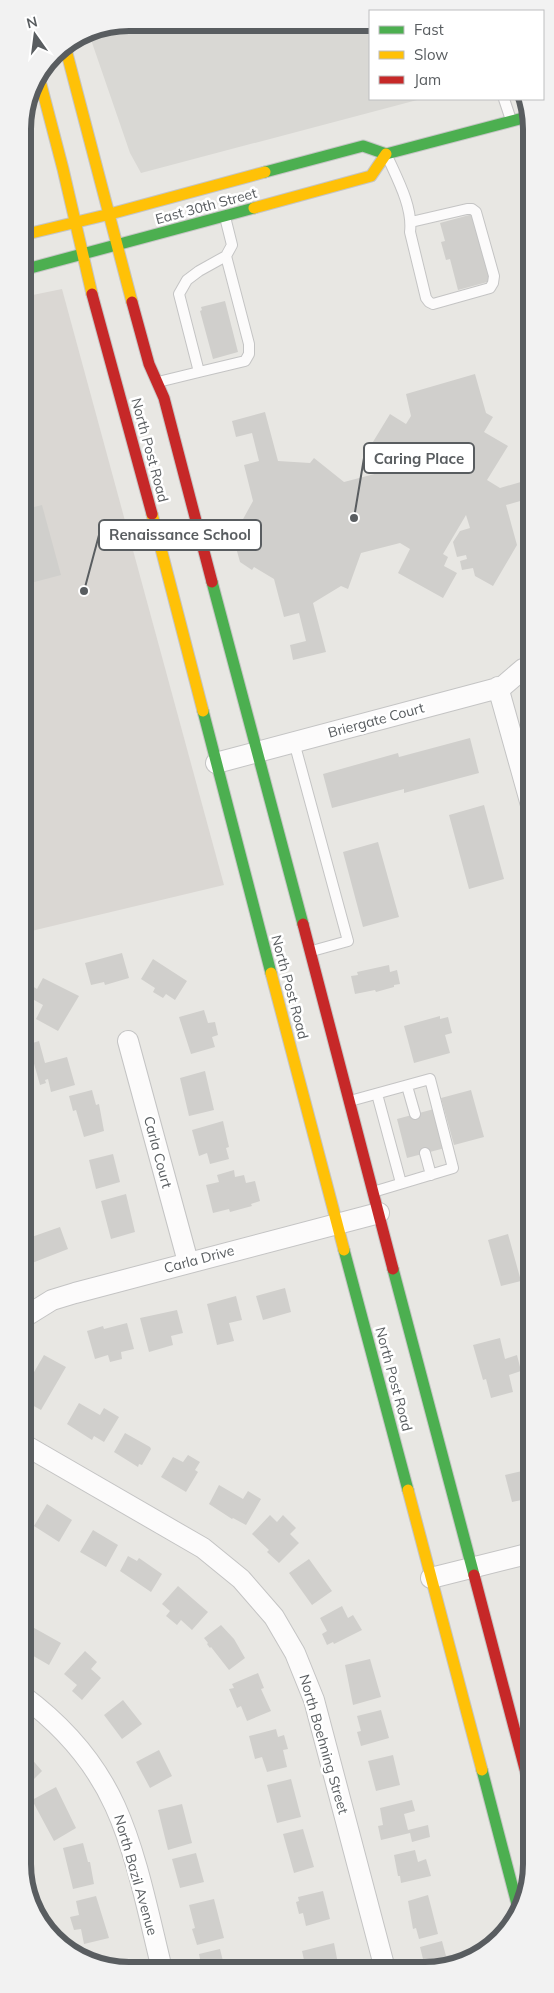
<svg xmlns="http://www.w3.org/2000/svg" width="554" height="1993" font-family="Mulish,sans-serif">
<rect width="100%" height="100%" fill="#e8e7e3"/>
<path fill="#d9d8d4" d="M130,23L370,24V99H421L141,173L130,153L88,31Z"/>
<path fill="#dad7d3" d="M62,289L224,885L23,933V297Z"/>
<path fill="#d0cfcc" d="M473,214L491,281L458,290L450,259L446,260L441,242L445,241L440,223Z
M225,301L238,352L213,359L200,311L202,310L201,307Z
M475,374L486,413L493,417L484,432L508,446L487,480L500,488L531,479V498L506,505L517,545L493,586L475,576L473,568L462,570L460,561L467,559L466,555L457,557L453,542L460,531L470,528L466,515L443,554L448,557L444,566L457,573L443,598L398,573L410,549L400,543L361,553L348,589L341,586L313,603L326,652L293,660L290,645L306,641L299,613L284,617L274,579L254,567L252,570L240,562L232,533L239,522L242,521L253,501L244,465L259,461L252,433L236,437L232,421L265,412L278,461L310,463L314,458L344,482L382,472L387,461L368,450L390,414L406,424L411,416L406,394Z
M42,505L61,575L23,585V510Z
M470,738L479,773L404,793V789L332,808L323,774L398,753L399,757Z
M23,741L34,778L23,781Z
M484,805L504,879L469,889L449,815Z
M378,842L399,917L363,927L343,852Z
M122,953L129,978L105,985L104,982L91,985L85,963Z
M153,959L187,981L175,1000L166,994L163,998L153,992L155,988L141,979Z
M389,965L390,972L397,970L400,984L394,985V987L376,992L375,990L355,994L351,976L358,975L357,972Z
M43,978L79,996L58,1031L36,1019L43,1005L27,996L32,986L37,989Z
M204,1010L208,1023L215,1022L218,1035L212,1037L215,1047L191,1054L179,1017Z
M440,1016V1019L448,1017L452,1033L445,1035L450,1053L414,1063L404,1026Z
M39,1041L45,1063L67,1057L75,1085L51,1092L48,1079L45,1080L46,1083L40,1085L33,1060L27,1061L23,1048V1046Z
M205,1071L214,1110L189,1116L180,1078Z
M92,1090L96,1105L99,1104L104,1131L84,1137L76,1110L73,1111L69,1096Z
M471,1090L484,1137L454,1145L441,1098Z
M434,1109L445,1148L407,1158L397,1119Z
M223,1121L229,1147L226,1148L229,1159L210,1164L207,1153L199,1156L192,1130Z
M113,1154L120,1182L96,1189L89,1160Z
M234,1170L235,1177L244,1175L246,1183L255,1181L260,1201L251,1204L252,1206L230,1212L229,1209L213,1213L206,1185L219,1182L217,1175Z
M126,1194L135,1232L111,1239L101,1201Z
M60,1227L68,1249L32,1263L23,1240Z
M508,1234L521,1281L501,1286L488,1240Z
M285,1288L291,1312L263,1320L256,1296Z
M236,1296L242,1320L229,1323L234,1341L217,1345L207,1304Z
M177,1310L183,1333L171,1336L173,1345L149,1352L140,1318Z
M127,1323L134,1349L121,1352L122,1359L110,1362L108,1355L95,1359L87,1331L103,1326L104,1329Z
M500,1338L505,1359L517,1355L521,1371L509,1375L513,1392L491,1398L486,1379L483,1380L473,1345Z
M44,1355L66,1367L41,1410L23,1400V1391Z
M79,1403L100,1415L104,1408L119,1417L104,1442L94,1436L92,1440L67,1424Z
M125,1433L150,1447L151,1449L142,1465L139,1464L138,1467L114,1452Z
M188,1455L200,1462L195,1470L198,1472L186,1492L161,1477L173,1457L183,1462Z
M531,1469V1498L512,1502L505,1475Z
M219,1485L243,1499L248,1491L261,1499L246,1525L233,1518L232,1519L209,1504Z
M47,1504L72,1520L59,1542L34,1526Z
M270,1515L277,1522L283,1515L296,1528L290,1534L299,1543L279,1563L267,1552L269,1550L252,1534Z
M93,1530L118,1545L106,1567L80,1552Z
M128,1556L137,1561L139,1558L162,1574L151,1592L120,1571Z
M309,1559L332,1591L312,1605L289,1573Z
M178,1586L208,1612L192,1630L181,1620L177,1625L166,1616L170,1611L162,1604Z
M342,1606L348,1618L353,1615L362,1630L334,1644L333,1642L327,1645L322,1634L327,1631L320,1618Z
M27,1624L61,1643L49,1665L23,1650V1630Z
M221,1625L234,1639L245,1658L229,1670L211,1647L210,1648L207,1644L208,1643L204,1638Z
M85,1651L97,1662L91,1669L101,1678L82,1700L72,1691L77,1685L64,1674Z
M370,1659L381,1697L353,1705L345,1665Z
M258,1673L264,1688L261,1689L271,1711L247,1721L241,1706L237,1708L229,1689L234,1688L232,1684Z
M123,1700L142,1724L122,1739L104,1715Z
M381,1710L389,1738L361,1746L357,1732L361,1731L357,1716Z
M276,1729L278,1737L284,1735L288,1749L283,1750L287,1767L267,1772L262,1757L255,1759L249,1736Z
M23,1749L42,1771L25,1788L23,1786Z
M159,1750L172,1776L150,1788L136,1762Z
M393,1755L400,1785L376,1791L368,1761Z
M291,1779L301,1817L277,1823L267,1785Z
M56,1787L76,1828L54,1841L32,1800Z
M412,1800L415,1811L404,1814L408,1830L428,1825L430,1837L412,1842L410,1833L381,1840L378,1826L383,1825L380,1808Z
M182,1804L192,1843L168,1850L158,1810Z
M303,1829L314,1867L294,1873L283,1834Z
M83,1843L88,1862H90L94,1884L73,1889L63,1848Z
M415,1850L418,1862L426,1859L431,1876L401,1883L400,1876H398L394,1855Z
M196,1853L204,1882L180,1888L172,1859Z
M323,1891L330,1919L306,1926L303,1913L299,1914L296,1902L299,1901L298,1897Z
M428,1895L438,1934L419,1939L416,1928L413,1929L408,1901Z
M96,1896L109,1938L84,1944L81,1929L74,1930L70,1917L79,1915L76,1901Z
M214,1899L224,1938L197,1945L192,1929L195,1928L189,1905Z
M442,1941L446,1956L457,1954L459,1963L439,1970L420,1969L419,1964L424,1963L420,1947Z
M334,1943L339,1969H306L302,1951Z
M220,1949L225,1969H202L199,1954Z
M116,1959L118,1968H108L98,1963Z"/>
<g fill="none" stroke-linecap="round" stroke-linejoin="round">
<defs>
<path id="lane" d="M504,99L511,120
M388,158C398,180 413,208 410,232L426,298L429,302L433,304L490,288L493,283L494,276L476,212L472,209H467L411,222
M199,372L245,361L249,354V344L226,256
M158,382L199,372L179,294L187,280L199,271L226,256L232,245L225,217
M294,742L348,941L312,951
M407,1086L415,1114
M377,1094L401,1183
M350,1101L430,1079L453,1168L373,1192
M425,1153L431,1175"/>
<path id="street" d="M498,687L531,805
M216,763L502,687L523,669L531,666
M128,1041L188,1262
M23,1318L52,1300L75,1293L379,1213
M23,1444L203,1548L241,1579L274,1617L295,1653L314,1700L385,1969
M431,1578L531,1553
M23,1696C62,1725 95,1762 115,1806C137,1854 149,1917 162,1969"/>
<path id="fast" d="M265,172L363,146L386,154L531,116
M23,270L254,208
M212,582L303,924
M203,711L271,973
M344,1250L408,1490
M393,1269L474,1575
M482,1770L517,1904"/>
<path id="slow" d="M65,46L132,302
M39,77L63,169L92,294
M254,208L371,176L386,154
M23,235L110,214L265,172
M152,514L203,711
M271,973L344,1250
M408,1490L482,1770"/>
<path id="jam" d="M92,294L152,514
M132,302L149,364L164,398L212,582
M303,924L393,1269
M474,1575L531,1792"/>
</defs>
<use href="#lane" stroke="#c4c4c4" stroke-width="12"/>
<use href="#street" stroke="#c4c4c4" stroke-width="22"/>
<use href="#fast" stroke="#c5c5c5" stroke-width="13"/>
<use href="#slow" stroke="#c5c5c5" stroke-width="13"/>
<use href="#jam" stroke="#c5c5c5" stroke-width="13"/>
<use href="#lane" stroke="#fcfbfb" stroke-width="10"/>
<use href="#street" stroke="#fcfbfb" stroke-width="20"/>
<use href="#fast" stroke="#4caf50" stroke-width="11"/>
<use href="#slow" stroke="#ffc107" stroke-width="11"/>
<use href="#jam" stroke="#c62828" stroke-width="11"/>
</g>
<g text-anchor="middle" stroke-width="5" stroke-linejoin="round" paint-order="stroke">
<g font-size="14" fill="#595d60" stroke="#fff">
<text transform="translate(206 206) rotate(-15)" y="5">East 30th Street</text>
<text transform="translate(150 450) rotate(75)" y="5">North Post Road</text>
<text transform="translate(376 720) rotate(-15)" y="5">Briergate Court</text>
<text transform="translate(290 987) rotate(75)" y="5">North Post Road</text>
<text transform="translate(158 1152) rotate(75)" y="5">Carla Court</text>
<text transform="translate(199 1259) rotate(-15)" y="5">Carla Drive</text>
<text transform="translate(394 1379) rotate(75)" y="5">North Post Road</text>
<text transform="translate(324 1744) rotate(74)" y="5">North Boehning Street</text>
<text transform="translate(136 1875) rotate(74)" y="5">North Bazil Avenue</text>
</g>
</g>
<path d="M0 0H554V1993H0ZM129 31H425A98 98 0 0 1 523 129V1864A98 98 0 0 1 425 1962H129A98 98 0 0 1 31 1864V129A98 98 0 0 1 129 31Z" fill="#f2f2f2" fill-rule="evenodd"/>
<path fill="none" stroke="#595d60" stroke-width="6" d="M129 31H425A98 98 0 0 1 523 129V1864A98 98 0 0 1 425 1962H129A98 98 0 0 1 31 1864V129A98 98 0 0 1 129 31Z"/>
<path fill="none" stroke="#595d60" stroke-width="2" d="M354 518L364 458M84 591L99 535"/>
<g fill="#595d60" stroke="#fff" stroke-width="2">
<circle cx="354" cy="518" r="5"/>
<circle cx="84" cy="591" r="5"/>
</g>
<g fill="#fff" stroke="#595d60" stroke-width="2">
<rect x="364" y="443" width="110" height="30" rx="5"/>
<rect x="99" y="520" width="162" height="30" rx="5"/>
</g>
<g font-size="15" text-anchor="middle" font-weight="bold" fill="#595d60">
<text x="419" y="464">Caring Place</text>
<text x="180" y="540">Renaissance School</text>
</g>
<rect x="369" y="10" width="175" height="90" fill="#ffffff" stroke="#bdbebf"/>
<rect x="379" y="26" width="25" height="8" fill="#4caf50" stroke="#bdbebf"/>
<text x="414" y="35" font-size="15" fill="#595d60">Fast</text>
<rect x="379" y="51" width="25" height="8" fill="#ffc107" stroke="#bdbebf"/>
<text x="414" y="60" font-size="15" fill="#595d60">Slow</text>
<rect x="379" y="76" width="25" height="8" fill="#c62828" stroke="#bdbebf"/>
<text x="414" y="85" font-size="15" fill="#595d60">Jam</text>
<g transform="translate(35 35) rotate(346)" stroke="#ffffff" stroke-width="4" paint-order="stroke">
<path d="M0-4L9 19L0 12L-9 19Z" fill="#595d60"/>
<text y="-8" font-size="14" font-weight="bold" text-anchor="middle" fill="#595d60">N</text>
</g>
</svg>
